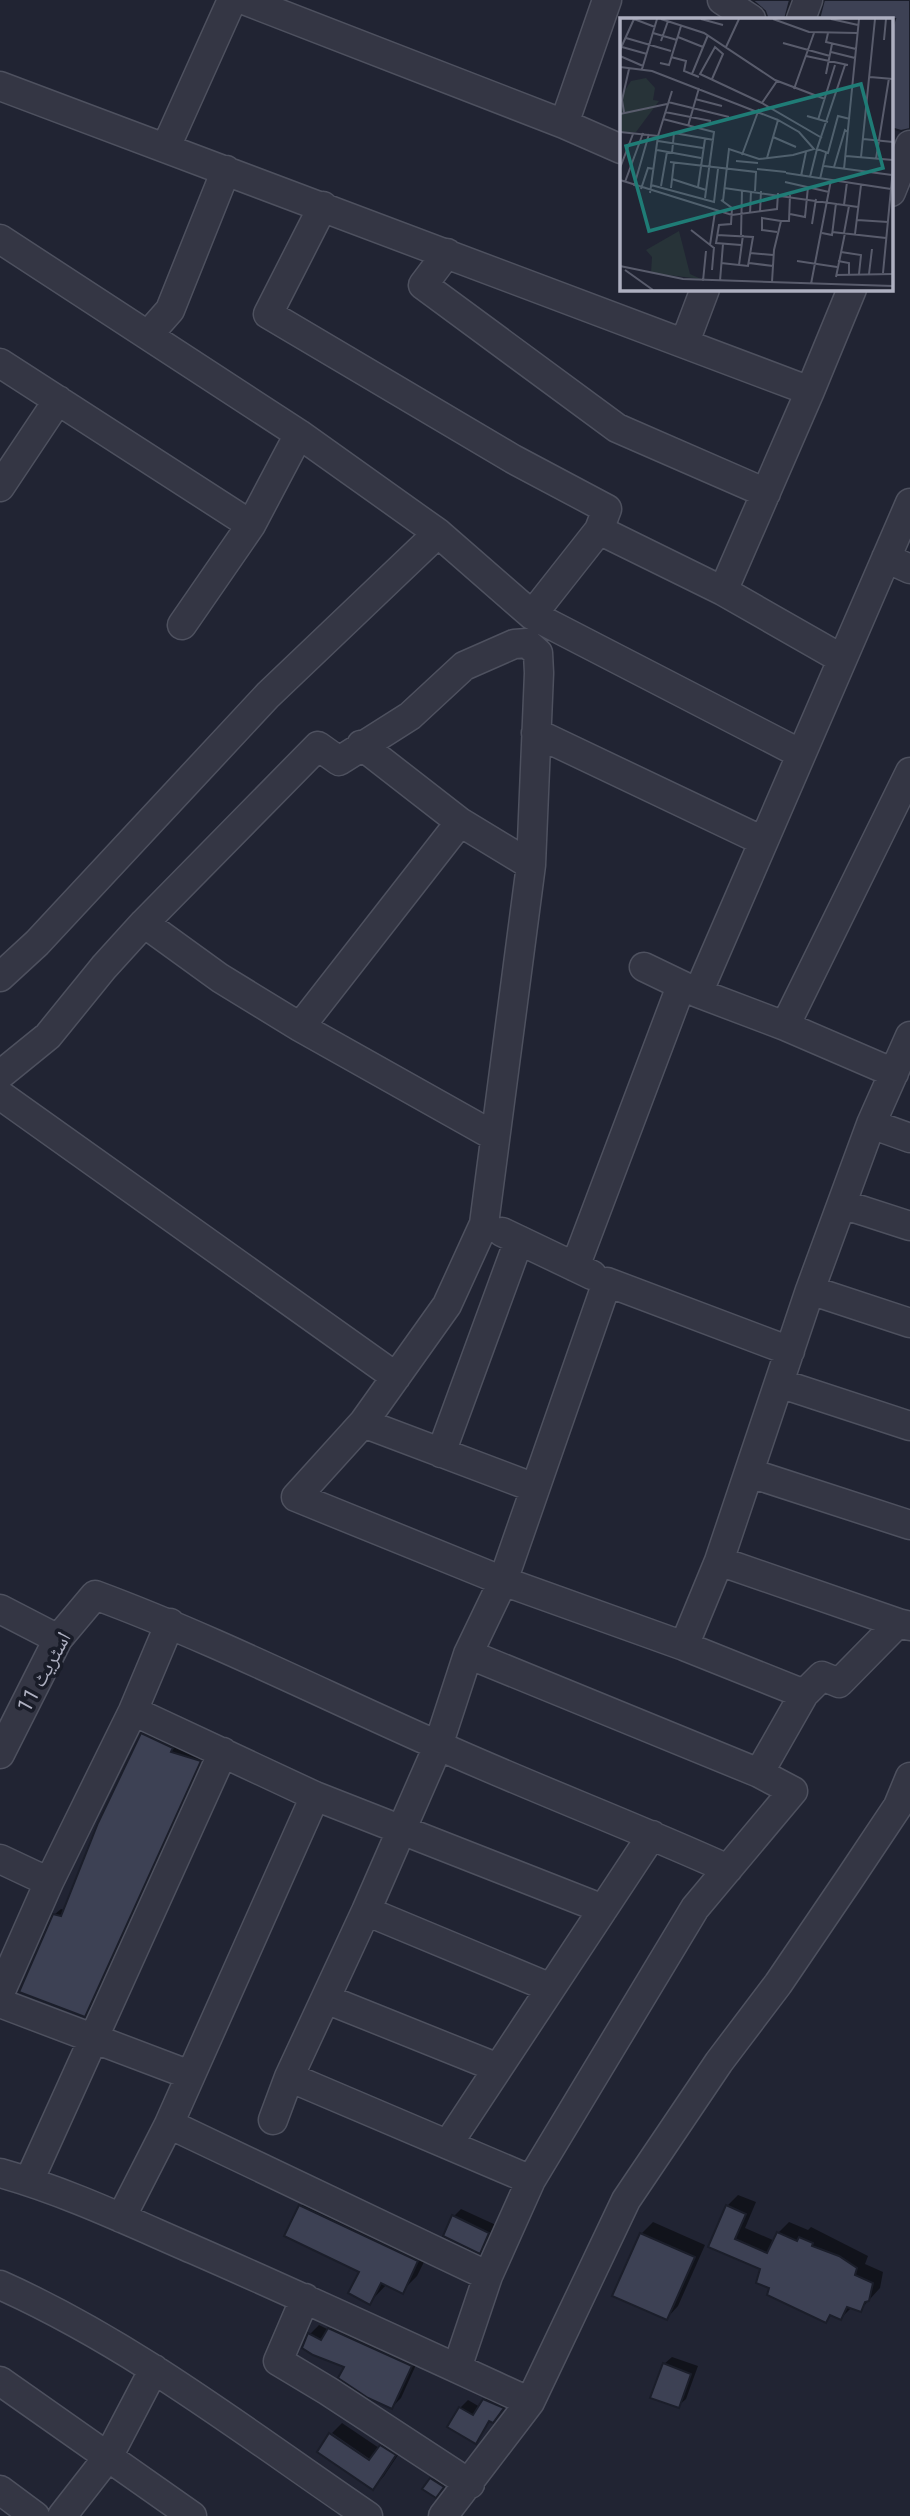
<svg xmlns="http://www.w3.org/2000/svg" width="910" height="2516" font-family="Roboto,'Noto Naskh Arabic',sans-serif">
<rect width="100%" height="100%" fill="#212433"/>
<path fill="#0007" d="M754,0H795L793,19H769L768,11Z
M836,0H910V126L901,130L891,126V19H821L823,12Z
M148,1728L178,1742L176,1747L205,1756L90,2009L84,2015L55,1914L61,1909L65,1910L142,1734Z
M316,2191L432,2246L417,2276L402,2291L387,2284L370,2302L361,2271L287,2235L301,2206Z
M738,2195L756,2202L745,2228L775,2241L778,2233L789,2222L808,2230L811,2227L868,2256L865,2264L883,2272L880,2288L860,2310L852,2307L841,2318L833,2314L825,2321L771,2287L762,2268L710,2246L727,2206Z
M461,2209L496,2225L487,2244L479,2252L454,2216Z
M653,2222L705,2245L678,2306L667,2318L641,2234Z
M339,2319L420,2356L401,2398L392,2407L310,2334L319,2325L329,2330Z
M672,2357L698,2366L686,2399L678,2406L664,2364Z
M492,2392L510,2400L500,2413L493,2421L491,2420L475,2441L449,2426L460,2408L468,2400L480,2407Z
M342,2423L379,2448L393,2434L406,2443L384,2476L373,2488L377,2464L332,2433Z
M439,2471L450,2479L435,2496L424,2489Z"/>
<path fill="#3d4154" stroke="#1b1e2a" stroke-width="2" d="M752,0H790L785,19H768L765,11Z
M824,0H910V129L901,131L891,128V31L895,19H819Z
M141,1733L173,1748L171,1752L201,1761L85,2017L19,1992L53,1914L61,1916L98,1823Z
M299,2205L418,2261L403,2294L381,2283L370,2305L348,2293L359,2272L284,2236Z
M726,2205L746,2214L735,2239L767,2253L777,2232L797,2241L799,2237L813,2243L812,2246L839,2256L857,2268L855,2275L873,2283L869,2301L865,2302L861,2312L847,2307L841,2320L830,2315L826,2323L767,2295L769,2288L756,2283L760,2269L708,2247Z
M452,2215L489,2233L480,2254L443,2236Z
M640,2233L695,2257L667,2320L612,2296Z
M328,2328L412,2366L392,2409L368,2398L338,2378L344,2367L313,2355L302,2348L308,2333L321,2340Z
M663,2363L691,2374L679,2408L650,2398Z
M483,2399L504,2408L493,2423L489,2421L476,2444L447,2427L459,2407L473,2415Z
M329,2433L369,2460L380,2445L396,2455L373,2490L317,2452Z
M430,2478L444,2487L436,2498L422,2489Z"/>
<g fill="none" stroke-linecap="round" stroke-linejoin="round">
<defs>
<path id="minor" d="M244,0L564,124L621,149
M722,0L751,19
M801,19L808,0
M0,86L810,391
M564,124L607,0
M166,147L232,0
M891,192L910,145
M0,239L299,434L438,533L532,615L599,530L607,509L513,459L268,314L323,206
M447,253L423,285L617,428L766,493
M148,335L170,310L226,170
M685,342L705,289
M0,363L251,525
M0,487L58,400
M599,530L723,591L842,659
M886,558L910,569
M723,591L810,391L852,289
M532,615L801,754
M182,625L251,525L299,434
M536,733L763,841
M361,745L460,822L531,865
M644,967L698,993L785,1026L894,1073
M0,977L37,943L268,695L438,533
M698,993L910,503
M785,1026L910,772
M300,1027L460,822
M0,1075L48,1036L104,967L144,923
M0,1095L396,1377
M871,1124L910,1138
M494,1136L300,1027L220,978L144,923L318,746L339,761L410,716L464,666L514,644L527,643L538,653L539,673L531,865L484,1224L447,1305L363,1423L296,1497L503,1581L684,1646L804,1694
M842,1204L910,1226
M502,1232L592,1275
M575,1267L681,986
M810,1290L910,1323
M779,1383L910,1426
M363,1423L535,1488
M441,1453L519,1240
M750,1473L910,1525
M719,1561L898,1623
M0,1609L58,1639
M684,1646L719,1561L810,1290L871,1124L910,1036
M133,1711L315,1796L603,1909
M0,1754L58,1639L95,1595C211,1638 322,1694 435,1744C532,1788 631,1825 728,1869
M759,1773L804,1694L822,1676L839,1683L898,1623L910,1626
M0,1859L49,1882
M366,1911L551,1988
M0,1993L49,1882L133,1711L170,1623
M326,1999L498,2068
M0,2003L190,2075
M289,2077L531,2180
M273,2120L289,2077L366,1911L438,1746L468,1654L503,1581L607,1282L790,1351
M169,2124L488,2276
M448,2144L652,1835
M0,2173C68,2192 132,2223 197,2251C309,2300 419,2351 530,2402
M29,2181L223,1752
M121,2218L169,2124L315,1796
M0,2285C132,2344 249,2435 368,2516
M305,2298L278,2361L328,2391L470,2484
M457,2368L488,2276L531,2180L695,1908L793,1791L759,1773L468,1654
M0,2381L192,2516
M0,2490L35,2516
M62,2516L108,2457L154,2369
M443,2516L530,2402L626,2200L719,2062L778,1984L850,1878L898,1806L910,1777"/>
</defs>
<use href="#minor" stroke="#4e515f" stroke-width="31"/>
<use href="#minor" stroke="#343644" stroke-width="28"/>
</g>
<g text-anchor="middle" stroke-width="7" stroke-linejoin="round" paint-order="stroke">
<g font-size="21" fill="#aeb0c1" stroke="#191c28">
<text transform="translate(44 1672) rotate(-61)" y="7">اسٹریٹ 11</text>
</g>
</g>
<g transform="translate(620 18)">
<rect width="273" height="273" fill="#212433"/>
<path d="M26,60L35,70L33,82L39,83L16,114H0V80L11,63ZM59,213L70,256L81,261L31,255L32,239L26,232Z" fill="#273338"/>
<path fill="none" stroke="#595c6c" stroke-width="2" d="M14,1L35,9M41,1L84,15L155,62L205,81M81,1L103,7M153,1L189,14L237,15M211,1L238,7M33,15L57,22M208,15L206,24L236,31M58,19L83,29M6,20L51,33M264,22L266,1M41,23L48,3M163,25L210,38M2,29L27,36M106,29L119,1M0,32L14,1M211,34L235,40M0,38L23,48M186,38L228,47M51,39L66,43L64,53L79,59M40,45L49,47L61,8M225,47L197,131L208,135L218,98L230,101M0,49L32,53L158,102M22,51L37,1M72,56L88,17M206,56L212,26M250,59L273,61M92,61L103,36L95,29L80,56L142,85M157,63L142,85L202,120M174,71L194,15M75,81L102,88M48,84L109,99M4,94L2,82L9,51M45,94L91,103M0,96L47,86M187,98L208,104M43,101L94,114L85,180M198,102L215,47M68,108L79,70M0,114L38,118M153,119L176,129M243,121L273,124M38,123L83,130M37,132L81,140M52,135L54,115L94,122M122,137L139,91M226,138L273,142M241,139L255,1M256,141L269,60M116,143L138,145M50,144L136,154L135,173M204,148L272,157M214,149L225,112L228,114M0,150L13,116M137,151L166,154M224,151L239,1M166,155L271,171M181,158L186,134M190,159L197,131M52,161L86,172M200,161L206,135M0,162L112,197L157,191L158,175M5,164L23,115M165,164L209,174M31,167L94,184L98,151M14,168L29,116M41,168L47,134M78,169L85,121M51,170L54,144M104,170L238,189M21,171L28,150L34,151M30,175L38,118L52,73M101,182L112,190L111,206L99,207L96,225L121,227M103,183L109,131L139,141L173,137L194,131L179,114L158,102L147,140M224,187L227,164M140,194L141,173M130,196L131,173M170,196L185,199L188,169M237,202L268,204M192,206L196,181M71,212L94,230M157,214L142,212V200L161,203M212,214L266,220M202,215L212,217L216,185M224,215L229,188M235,216L241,167M97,217L133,219L128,248L101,245M121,217L122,172M90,227L95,194M221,234L241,237L239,256M130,235L153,237M177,243L217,249M218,243L229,245V256M129,245L153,248M119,247L123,217M0,248L63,261L273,268M5,252L33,272M92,252L94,229M263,255L273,150M249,256L252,231M216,257L273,256M216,259L225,215M83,263L86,233M100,263L103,226M152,264L154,232L161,203H169L170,177M191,266L211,162"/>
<path fill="#1f7c76" fill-opacity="0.15" stroke="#1f7c76" stroke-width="3.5" d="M241,66L263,150L29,213L6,128Z"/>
<rect width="273" height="273" fill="none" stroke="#aeb0c1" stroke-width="3.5"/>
</g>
</svg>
